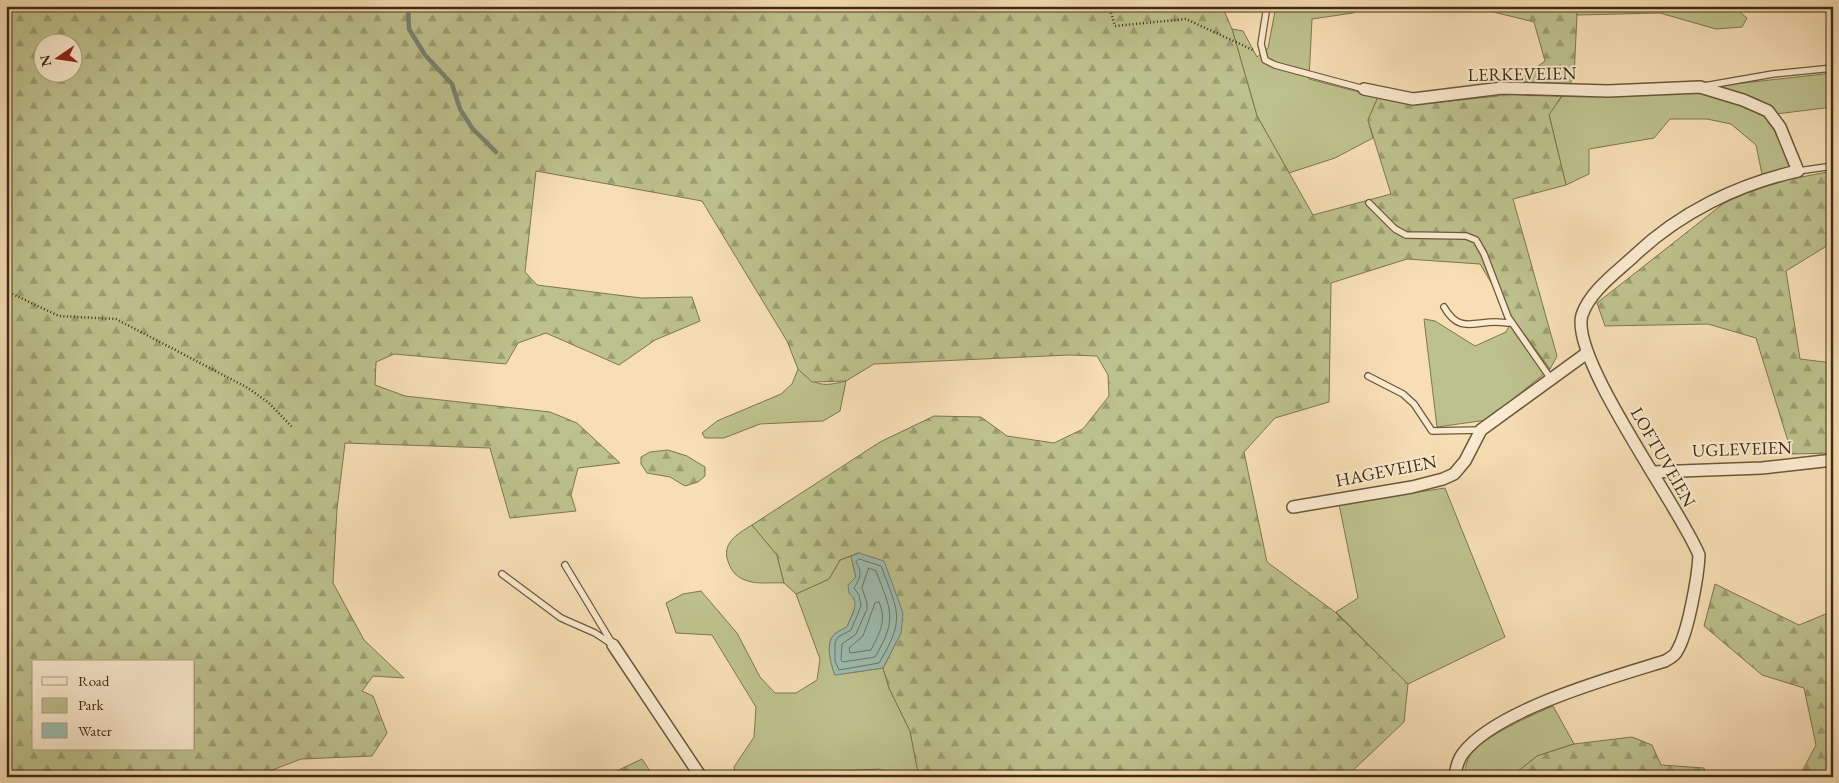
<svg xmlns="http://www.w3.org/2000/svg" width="1839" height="783" font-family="'EB Garamond',serif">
<defs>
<pattern id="forest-firs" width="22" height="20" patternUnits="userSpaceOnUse" patternTransform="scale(1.25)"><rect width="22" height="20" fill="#bdc18d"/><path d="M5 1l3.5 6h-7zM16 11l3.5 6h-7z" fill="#9b9d72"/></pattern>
</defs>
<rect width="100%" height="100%" fill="#f7deb5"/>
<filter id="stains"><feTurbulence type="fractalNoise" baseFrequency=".004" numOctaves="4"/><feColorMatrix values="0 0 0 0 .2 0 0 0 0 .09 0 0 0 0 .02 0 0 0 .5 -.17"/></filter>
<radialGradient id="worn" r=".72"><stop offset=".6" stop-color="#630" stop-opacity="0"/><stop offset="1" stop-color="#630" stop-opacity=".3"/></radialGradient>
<path fill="#bdc18d" stroke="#7e764f" d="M1276,6H1366L1353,13L1312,19L1309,79L1378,97L1368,120L1373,138L1335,158L1289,173L1257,116L1232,29L1243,31L1257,57L1268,48Z
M1574,6H1732L1747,18L1742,27L1716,29L1660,13L1577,15Z
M1833,73V107L1776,114L1795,178L1764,184L1756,145L1731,124L1707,119H1670L1654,138L1589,149V174L1566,185L1549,114L1566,91L1695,93L1716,86Z
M1424,319L1435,321L1475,346L1506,332L1513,319L1550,369L1487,420L1437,427Z
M798,369C816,386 822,387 846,381L840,411L823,421L760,424L724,438H705L702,433L717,421L781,394L792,384Z
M1445,488L1505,637L1408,684L1336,612L1358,598L1339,504Z
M752,525L777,555L784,583C772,582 757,585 745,580C737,577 732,572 729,564C720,544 737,534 752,525Z
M851,556L856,578L849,585L856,605L847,627C843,629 839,631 836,633C824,641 831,665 835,675L883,668L889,688L910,731L919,777H901L879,769L794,774L783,777H736L734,767L754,737L756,707L712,635L676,633L666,603L683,594L701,591L737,633L760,677L775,693H796L817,680L820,659L796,594L829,579L840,560Z
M1553,706L1574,744L1537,756L1511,777H1465C1464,771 1467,759 1471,754C1484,736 1532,715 1553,706Z"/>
<path fill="url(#forest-firs)" stroke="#7e764f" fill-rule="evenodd" d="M6,6H1222L1232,29L1257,116L1313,215L1391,194L1368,120L1378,97L1413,105L1498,96L1545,61L1534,22L1469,6H1574L1577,15L1574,77L1549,115L1566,185L1513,199L1557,356L1550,369L1513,319L1480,264L1407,259L1331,283L1329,402L1275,418L1244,452L1267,562L1335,612L1408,684L1404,722L1348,775L919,777L910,731L889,688L883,668L901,633L858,553L840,560L829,579L796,594L784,583L777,555L752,525L880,442L934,416L981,417L1007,436L1054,443L1083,429L1109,396L1108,375L1097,356L1069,355L874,364L846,381L812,382L798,369L787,341L702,201L536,171L525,272L537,285L641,298L692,297L700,321L655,340L619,365L546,333L518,343L506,364L394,354L376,362L375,385L405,396L550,412L577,423L620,463L578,468L571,495L576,511L510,518L490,448L345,443L337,509L333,583L364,640L404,678L373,676L362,691L373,696L387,733L372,756L301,759L270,771L271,777H6ZM42,42H72V72H42ZM34,662H194V749H34Z
M1833,171V242L1786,271L1800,359L1833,363V453L1792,454L1756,338L1708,324L1605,326L1597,303L1724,203L1764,184Z
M668,450L687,456L705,467V476L698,482L685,486L670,477L647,473L641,464V457L650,452Z
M1715,584L1799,625L1833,611V777H1799L1816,745L1804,688L1762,675L1704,626Z
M1632,737L1652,745L1661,765L1704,768L1705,777H1511L1537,756L1574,744Z
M642,759L654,777H604L610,774Z"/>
<path fill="#9dbcb0" stroke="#778270" d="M859,553L884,561L903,613L901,633L883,668L835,675C831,665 824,641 836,633C839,631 843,629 847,627C852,615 861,602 849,593L848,585L856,577L851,556Z"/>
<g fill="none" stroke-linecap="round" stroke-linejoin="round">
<path stroke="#6e7460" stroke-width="1" d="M859,559L881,566C898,612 906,618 879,663L839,670L835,661V643L838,637L851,630L861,606L859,595L854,588C860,578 863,573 856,562Z
M869,568L876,571C891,611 898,618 875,657L843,662L841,660L842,644L856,634L867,609V603L862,588Z
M879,602C887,621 880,632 871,650L850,653L849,648L863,636L875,603Z"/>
<path stroke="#778270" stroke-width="4.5" d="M408,6L409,29L425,55L452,84L460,109L472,128L496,152"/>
<defs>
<path id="service" d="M1267,6L1261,44L1265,60L1275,65L1364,89
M1704,86L1773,74L1833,68
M1798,171L1833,166
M1369,203L1395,229L1406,235L1466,236L1476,240L1484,254L1508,317L1551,379
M1444,307C1459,333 1472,322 1496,322C1501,322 1506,323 1511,323
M1368,376L1403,394L1414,404L1432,431L1481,430
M565,565L612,643
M502,574L561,618L595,633L613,645"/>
<path id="minor" d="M1364,89L1413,99L1502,88L1608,91L1700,87L1743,100L1768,111L1780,127L1798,171C1738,184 1679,213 1634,256C1617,272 1590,291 1582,315C1569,358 1680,507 1699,555C1698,577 1688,633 1677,651C1675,656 1670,658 1665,661C1613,677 1498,709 1464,752C1458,759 1456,767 1455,777
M1653,472L1762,468L1833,460
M1293,507L1412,487L1443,479L1454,474L1465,461L1481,430L1587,353
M613,645L701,777"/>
</defs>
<use href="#service" stroke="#6c583a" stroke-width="8"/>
<use href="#minor" stroke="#6c583a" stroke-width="14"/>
<path stroke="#3e2c11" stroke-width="2.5" stroke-dasharray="1 2.5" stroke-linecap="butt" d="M1109,6L1115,26L1186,19L1253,50
M6,291L59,316L116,319L248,388L269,403L293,428"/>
<use href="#service" stroke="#faeacf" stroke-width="5.5"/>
<use href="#minor" stroke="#faeacf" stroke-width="11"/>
</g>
<g text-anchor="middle" stroke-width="4" stroke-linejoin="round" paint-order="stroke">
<g font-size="18" fill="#3e2c11" stroke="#faeacf">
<text transform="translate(1522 74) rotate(-1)" y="6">LERKEVEIEN</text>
<text transform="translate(1742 449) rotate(-2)" y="6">UGLEVEIEN</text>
<text transform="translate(1663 457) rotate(60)" y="6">LOFTUVEIEN</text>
<text transform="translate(1386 471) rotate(-11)" y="6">HAGEVEIEN</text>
</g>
</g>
<rect width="1839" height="783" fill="none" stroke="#f7deb5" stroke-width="25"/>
<rect x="8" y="8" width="1824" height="768" fill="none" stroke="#3e2c11" stroke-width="2.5"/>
<rect x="12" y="12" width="1814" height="758" fill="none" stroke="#3e2c11"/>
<rect x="32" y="660" width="162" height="90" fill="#faeacf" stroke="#af9e83"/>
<rect x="42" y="677" width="25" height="8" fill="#faeacf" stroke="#af9e83"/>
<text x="78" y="686" font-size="15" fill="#3e2c11">Road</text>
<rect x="42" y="698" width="25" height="15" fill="#bdc18d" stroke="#af9e83"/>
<text x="78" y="710" font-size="15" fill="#3e2c11">Park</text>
<rect x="42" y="723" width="25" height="15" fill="#9dbcb0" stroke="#af9e83"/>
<text x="78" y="736" font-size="15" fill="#3e2c11">Water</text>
<g transform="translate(58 58) rotate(257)"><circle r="24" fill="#faeacf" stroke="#af9e83"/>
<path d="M0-4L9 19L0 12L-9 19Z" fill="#8f2418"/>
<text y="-8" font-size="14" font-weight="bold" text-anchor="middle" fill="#3e2c11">N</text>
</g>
<rect width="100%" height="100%" filter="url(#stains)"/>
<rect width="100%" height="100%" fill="url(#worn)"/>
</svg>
